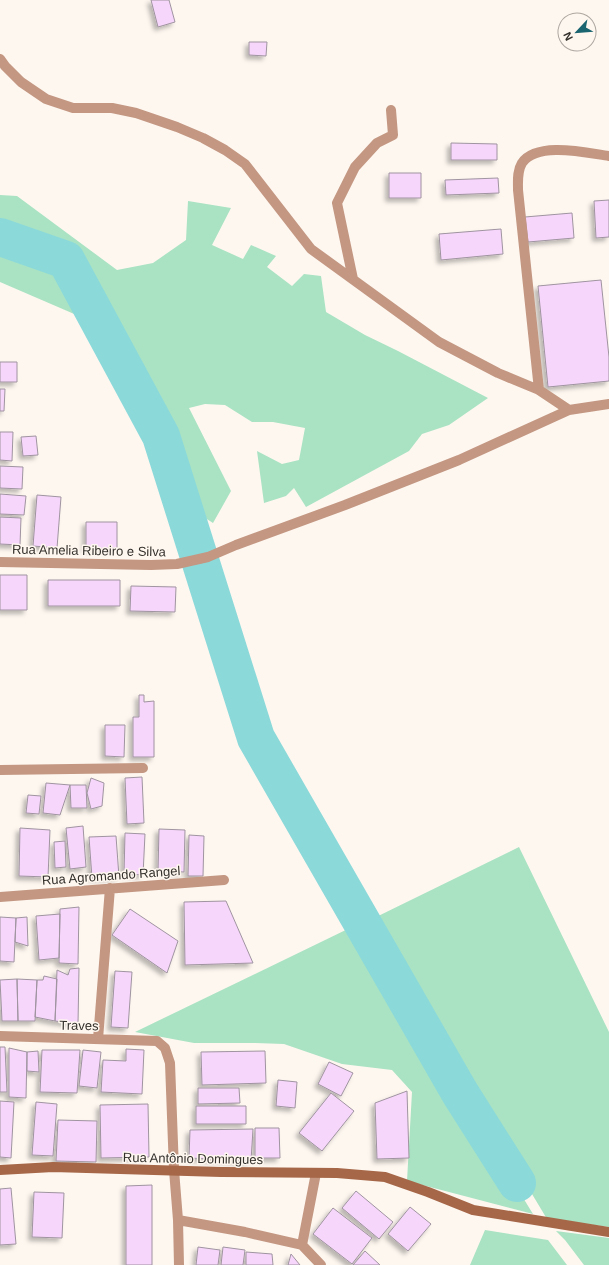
<svg xmlns="http://www.w3.org/2000/svg" width="609" height="1265" font-family="Arial,sans-serif">
<defs>
<filter id="shadow"><feDropShadow dx="-3.5" dy="3.5" stdDeviation="2" flood-color="#0004"/></filter>
</defs>
<rect width="100%" height="100%" fill="#fef7f0"/>
<path fill="#a9e3c3" d="M0,195L17,196L117,270L153,263L186,240L188,201L231,208L212,245L243,259L251,245L276,256L267,267L292,286L304,274L321,276L326,312L365,335L398,351L488,398L449,425L422,434L409,451L306,507L294,488L286,496L264,503L257,451L282,464L299,460L305,428L273,422H252L225,405L205,404L189,408L231,491L213,523L167,493L102,326L0,282Z
M519,847L609,1032V1227L547,1219L368,921Z
M356,925L533,1214L407,1181L412,1092L392,1070L342,1064L284,1044L255,1043H194L135,1032Z
M485,1230L548,1240L567,1265H470Z
M556,1231L609,1238V1265H584L565,1240Z"/>
<g fill="none" stroke-linecap="round" stroke-linejoin="round">
<path stroke="#8cd9da" stroke-width="38" d="M0,237L66,260L161,436L256,738L460,1093L517,1183"/>
</g>
<path fill="#f7d6fb" stroke="#9f94a0" filter="url(#shadow)" d="M151,0H169L175,22L158,27Z
M249,42H267L266,56L249,55Z
M451,143L497,144V160H451Z
M389,173H421V198H389Z
M498,178L499,193L446,195L445,180Z
M609,200V237L596,238L594,201Z
M572,213L574,238L528,242L525,217Z
M501,229L503,254L441,260L439,234Z
M601,280L609,357V381L548,387L538,286Z
M0,362H17V382H0Z
M0,389H5L4,411H0Z
M0,432H13L12,461L0,460Z
M36,436L38,455L23,456L21,437Z
M0,466L23,467L22,489L0,488Z
M0,494L26,496L24,515L0,514Z
M37,495L61,497L57,548L33,546Z
M0,517L21,518L20,545L0,544Z
M86,522H117V548L86,549Z
M0,575H27V610H0Z
M48,580H120V606H48Z
M131,586L176,587L175,612L130,611Z
M139,695H144V702L154,701V757H133V717H139Z
M105,725H125L124,757L105,756Z
M142,777L144,823L127,824L125,778Z
M91,778L104,783L102,806L91,809L87,793Z
M46,783L70,785L60,815L43,813Z
M70,785H86L87,808H71Z
M28,795L41,796L39,814L26,813Z
M83,826L86,867L70,869L66,828Z
M20,828L50,830L48,877L19,876Z
M159,829L185,830L184,872L158,871Z
M125,833L145,834L143,875L124,874Z
M189,835L204,836L203,876H188Z
M116,836L119,877L92,878L89,837Z
M65,841L66,867L55,868L54,842Z
M226,901L253,963L185,965L184,902Z
M79,907L78,964L59,963L60,909Z
M130,909L178,941L167,973L112,935Z
M60,914L59,958L39,960L36,916Z
M0,917L16,918L14,962L0,961Z
M27,917L28,946L15,942L16,918Z
M79,968L78,1024L55,1021L57,970L68,975L70,969Z
M115,971L132,972L128,1028L111,1027Z
M44,976L57,979L55,1021L35,1017L37,980H43Z
M17,979L18,1021H2L0,980Z
M17,979L37,980L35,1021H18Z
M0,1047H5L7,1092H0Z
M9,1048L27,1052L26,1098L9,1097Z
M126,1049L144,1050L142,1094L101,1092L103,1060L126,1061Z
M42,1050H80L77,1093L40,1092Z
M83,1050L101,1052L97,1088L79,1086Z
M38,1051L39,1072L27,1071V1052Z
M265,1051L266,1083L202,1085L201,1052Z
M329,1062L353,1073L341,1096L318,1084Z
M278,1080L297,1082L295,1108L276,1106Z
M198,1088H239L240,1103L198,1104Z
M407,1091L409,1158L377,1159L375,1103Z
M331,1093L354,1111L322,1151L299,1133Z
M0,1101L14,1102L11,1158L0,1157Z
M36,1102L57,1104L53,1156L32,1155Z
M148,1104L149,1157L101,1158L100,1105Z
M196,1106H246V1124H196Z
M58,1120L97,1121L96,1162L56,1161Z
M255,1128H279L280,1158H255Z
M253,1129L251,1161L189,1158L190,1130Z
M152,1185V1265H126V1186Z
M11,1188L16,1244L0,1245V1189Z
M356,1191L393,1222L379,1239L342,1208Z
M34,1192L64,1193L62,1238L32,1237Z
M410,1207L431,1224L408,1251L388,1234Z
M333,1208L372,1238L352,1264L313,1234Z
M198,1247L220,1250L218,1265H196Z
M223,1247L245,1250L243,1265H221Z
M365,1251L380,1265H353Z
M246,1252L272,1254L273,1265H246Z
M291,1254L300,1265H288Z"/>
<g fill="none" stroke-linecap="round" stroke-linejoin="round">
<path stroke="#c39782" stroke-width="10" d="M0,59L5,66L21,82L46,99L73,108H112L136,113L177,127L203,138L225,150L245,164L311,249L439,342L498,373L539,390L569,410L609,404
M353,279L337,203L355,167L377,143L393,135L391,110
M539,390L518,190C518,181 517,171 522,163C537,141 587,153 609,156
M0,562L151,565L177,564L208,557L236,545L345,505L459,460L569,410
M0,770L143,768
M0,897L224,880
M0,1036L157,1041L165,1048L170,1063L174,1170L178,1220L179,1265
M98,1039L110,888
M178,1220L245,1232L302,1245
M302,1245L316,1173
M302,1245L321,1265"/>
<path stroke="#a66748" stroke-width="10" d="M0,1170L53,1167L221,1172L337,1173L385,1177L428,1192L473,1210L609,1232"/>
</g>
<g text-anchor="middle" stroke-width="3" stroke-linejoin="round" paint-order="stroke">
<g font-size="13" fill="#34302b" stroke="#fef7f0">
<text transform="translate(89 550) rotate(1)" y="5">Rua Amelia Ribeiro e Silva</text>
<text transform="translate(111 875) rotate(-4)" y="5">Rua Agromando Rangel</text>
<text transform="translate(79 1025) rotate(1)" y="5">Traves</text>
<text transform="translate(193 1158) rotate(1)" y="5">Rua Antônio Domingues</text>
</g>
</g>
<g transform="translate(577 32) rotate(244)"><circle r="19" fill="#fef7f0" stroke="#ada7a1"/>
<path d="M0-3L7 15L0 10L-7 15Z" fill="#1a6570"/>
<text y="-6" font-size="11" font-weight="bold" text-anchor="middle" fill="#34302b">N</text>
</g>
</svg>
